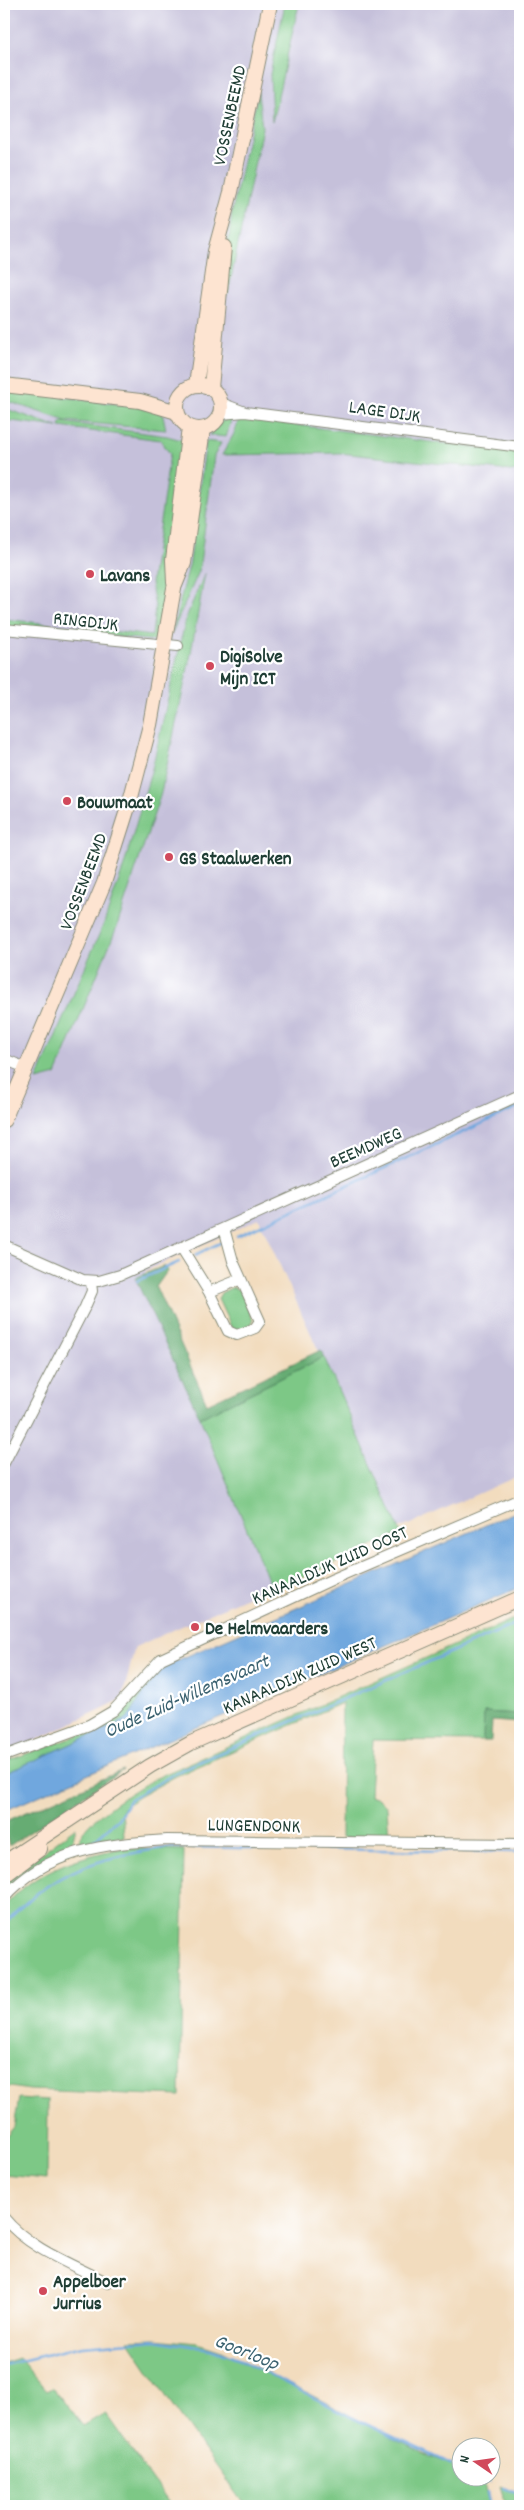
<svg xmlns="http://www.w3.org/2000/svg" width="524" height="2510" font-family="Dekko,sans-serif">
<rect width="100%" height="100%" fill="#fff"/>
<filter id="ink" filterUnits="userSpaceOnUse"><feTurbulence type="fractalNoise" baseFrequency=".02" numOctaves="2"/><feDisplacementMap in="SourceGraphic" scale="10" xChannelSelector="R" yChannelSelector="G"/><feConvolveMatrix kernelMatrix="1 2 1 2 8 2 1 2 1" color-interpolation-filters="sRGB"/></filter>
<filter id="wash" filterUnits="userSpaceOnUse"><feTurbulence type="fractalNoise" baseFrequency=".0096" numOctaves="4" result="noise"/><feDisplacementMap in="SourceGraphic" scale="20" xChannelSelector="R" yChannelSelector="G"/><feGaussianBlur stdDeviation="1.12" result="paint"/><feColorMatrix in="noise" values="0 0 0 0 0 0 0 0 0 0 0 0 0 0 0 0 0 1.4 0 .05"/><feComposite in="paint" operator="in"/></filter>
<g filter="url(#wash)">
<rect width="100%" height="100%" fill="#f2dcbe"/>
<path fill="#c5c0da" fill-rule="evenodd" d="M4,4H520V1475L135,1647L122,1699L4,1756ZM259,1219L320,1354L204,1411L145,1271Z"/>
<path fill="#7dc886" stroke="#4e825d" d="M285,4H299L272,122L270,74Z
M258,92L262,128L228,293L222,298L232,212Z
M4,389L162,410L166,430L66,421L4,400Z
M4,408L52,425L58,427L4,420Z
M232,418L226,437L209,435L222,421Z
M239,418L520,453V472L340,453L222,455L235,432Z
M61,422L167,436L185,441L160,641L4,626V619L152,636L155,607L151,583L170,454L161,440L60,427Z
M206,441L221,443L214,456L199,571L172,633L190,562Z
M205,573L190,658L161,793L116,929L56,1075L37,1080L104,923L123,869L153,765L186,618Z
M233,1287L241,1291L253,1320L251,1327L239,1333L232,1329L218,1299L221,1293Z
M324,1357L401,1533L273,1591L200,1418Z
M309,1603L322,1632L160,1668L127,1719L4,1774V1762C39,1748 92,1735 121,1712C132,1702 146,1678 156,1666L164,1667Z
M520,1616V1714L484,1712L483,1741L373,1740L370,1796L379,1799L387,1807L389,1838H341L342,1703L176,1776L138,1797L122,1809L124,1837L104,1838L84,1843L79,1840C86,1819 135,1790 154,1779Z
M76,1827L70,1850L4,1894V1881Z
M123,1848L184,1850L180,2096L29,2090L4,2086V1907C35,1870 77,1857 123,1848Z
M19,2098L48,2100L47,2179L4,2175V2139L14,2127Z
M155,2339L197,2343L219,2350L313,2396L424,2454L461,2468L462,2478H482L490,2506H245L168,2399L128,2340Z
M19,2358L47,2391L53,2388L83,2426L105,2413L171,2506H4V2363Z
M500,2486L520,2494V2506H506Z"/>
<path fill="#66ac73" stroke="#427454" d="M164,1266L168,1270L156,1287L207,1404L321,1350L324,1357L200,1418L135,1278Z
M484,1712L520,1714V1723L492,1721L491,1741H483Z
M123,1770L9,1846L6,1835H4V1822Z"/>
<path fill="#6fa7de" stroke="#477289" d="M520,1510V1587L4,1811V1774L127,1719L160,1668Z"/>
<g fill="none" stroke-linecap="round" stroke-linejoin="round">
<path stroke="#6fa7de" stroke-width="2.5" d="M237,1236L520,1106
M195,1255L222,1242
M137,1281L179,1262
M93,1841L118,1819L130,1799L183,1769L520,1622
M4,1925C51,1870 100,1857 170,1847L520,1852
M4,2365L82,2346L155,2340L210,2349L241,2360L351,2417L462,2469
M479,2478L489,2482
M503,2488L520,2494
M487,2492L490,2506"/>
</g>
</g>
<g filter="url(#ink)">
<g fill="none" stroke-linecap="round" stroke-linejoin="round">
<defs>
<path id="minor" d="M221,403L245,412
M220,414L245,412L520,447
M4,629L178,646
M4,1059L26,1068
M4,1245L83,1280L99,1281L120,1275L520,1095
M181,1247L209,1292L228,1331L237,1335L255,1328L260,1321L233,1261L224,1228
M209,1292L241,1279
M4,1463L85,1307L92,1291L91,1282
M4,1756L89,1725L113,1711L161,1659L333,1579L520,1499
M4,1898C47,1849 105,1844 167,1840L520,1844
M4,2218C29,2249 74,2265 108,2283"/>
<path id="secondary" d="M177 407a22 22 0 1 1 44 0a22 22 0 1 1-44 0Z
M4,385L140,401L177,412
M196,385L215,251L231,192L270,4
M211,388L224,247
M174,583L173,560L189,427
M4,1120L104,883L130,801L150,725L174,588L184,563L203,429
M4,1863L150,1766L191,1743L520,1598
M4,1876L40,1849"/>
</defs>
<use href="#minor" stroke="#888c79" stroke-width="12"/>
<use href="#secondary" stroke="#888c79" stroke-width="16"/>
<use href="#minor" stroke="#fff" stroke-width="10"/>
<use href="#secondary" stroke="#fde4d1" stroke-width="14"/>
</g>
</g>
<g fill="#d1495b" stroke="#fff" stroke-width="2">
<circle cx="90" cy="574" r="5"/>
<circle cx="210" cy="666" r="5"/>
<circle cx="67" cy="801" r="5"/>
<circle cx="169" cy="857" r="5"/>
<circle cx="195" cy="1627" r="5"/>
<circle cx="43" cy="2291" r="5"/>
</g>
<g text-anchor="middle" stroke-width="4.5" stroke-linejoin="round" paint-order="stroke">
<g font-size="19" fill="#1f3d34" stroke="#fff">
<text transform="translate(228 115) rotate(-78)" y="7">VOSSENBEEMD</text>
<text transform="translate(385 410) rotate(8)" y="7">LAGE DIJK</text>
<text transform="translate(86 620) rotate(6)" y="7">RINGDIJK</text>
<text transform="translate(82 881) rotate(-69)" y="7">VOSSENBEEMD</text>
<text transform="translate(365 1146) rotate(-24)" y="7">BEEMDWEG</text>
<text transform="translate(329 1564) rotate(-24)" y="7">KANAALDIJK ZUID OOST</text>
<text transform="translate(299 1674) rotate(-24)" y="7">KANAALDIJK ZUID WEST</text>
<text transform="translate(254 1824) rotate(1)" y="7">LUNGENDONK</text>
</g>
<g font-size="19" font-weight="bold" fill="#1f3d34" stroke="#fff" text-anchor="start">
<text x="100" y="581">Lavans</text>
<text x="220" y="662">DigiSolve<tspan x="220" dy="22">Mijn ICT</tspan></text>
<text x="77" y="808">Bouwmaat</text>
<text x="179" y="864">GS Staalwerken</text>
<text x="205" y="1634">De Helmvaarders</text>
<text x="53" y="2287">Appelboer<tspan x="53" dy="22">Jurrius</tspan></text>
</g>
<g font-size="20" font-style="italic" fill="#3b6270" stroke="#fff">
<text transform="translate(186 1695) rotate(-24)" y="7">Oude Zuid-Willemsvaart</text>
<text transform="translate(247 2351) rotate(22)" y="7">Goorloop</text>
</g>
</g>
<rect width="524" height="2510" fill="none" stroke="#fff" stroke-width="20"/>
<g transform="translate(476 2462) rotate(283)"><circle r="24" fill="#ffffff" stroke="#a5b1ae"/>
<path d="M0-4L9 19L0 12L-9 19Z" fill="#d1495b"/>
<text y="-8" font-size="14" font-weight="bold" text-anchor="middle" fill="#1f3d34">N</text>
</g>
</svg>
